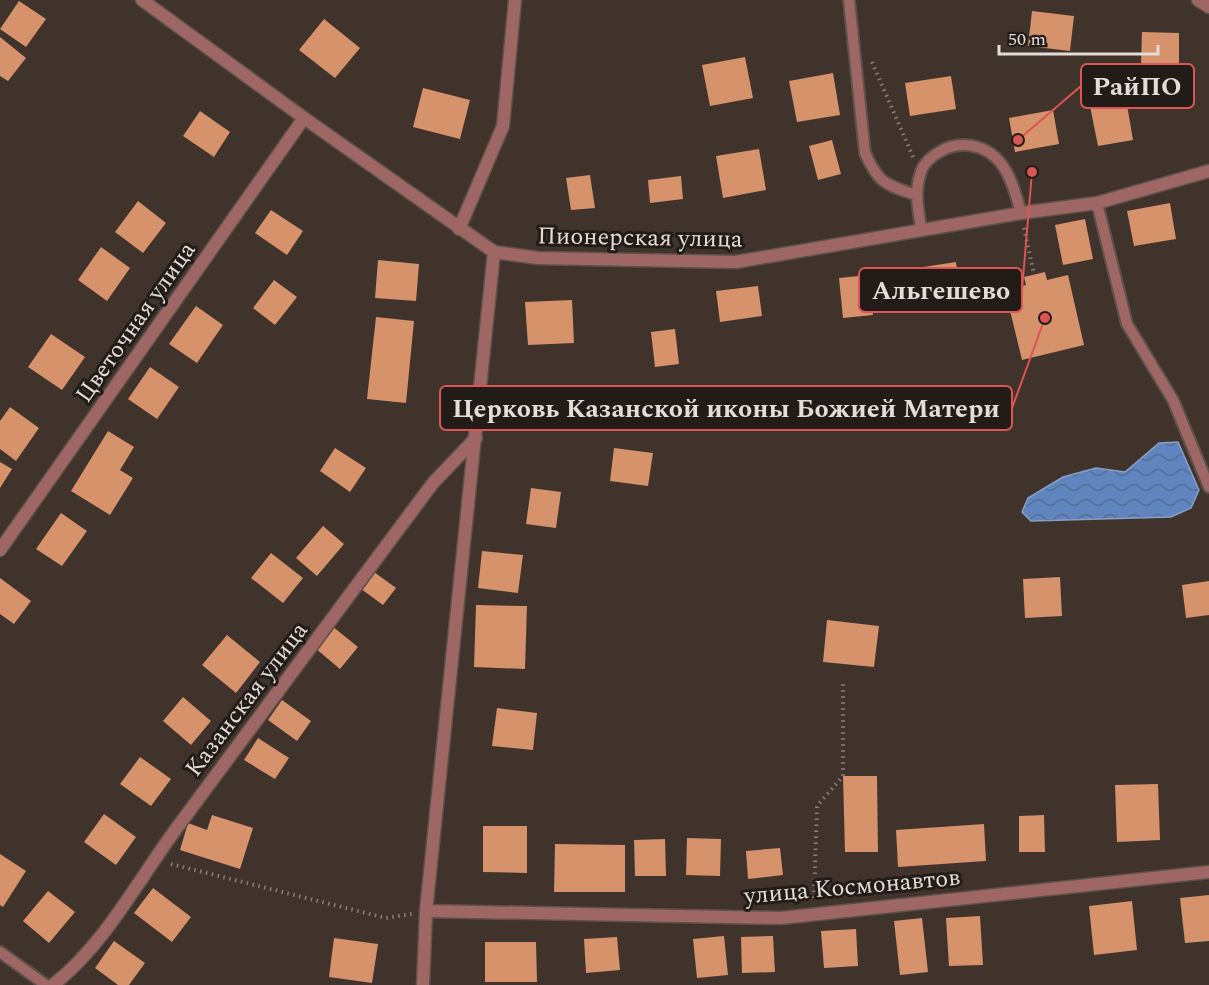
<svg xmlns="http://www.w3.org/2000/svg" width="1209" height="985" font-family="Spectral,serif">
<defs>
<pattern id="water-waves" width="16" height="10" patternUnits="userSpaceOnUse" patternTransform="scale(1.5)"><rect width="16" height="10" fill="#6085be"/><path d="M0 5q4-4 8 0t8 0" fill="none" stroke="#566e92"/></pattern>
</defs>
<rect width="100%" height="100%" fill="#40332c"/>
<path fill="url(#water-waves)" stroke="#889fc6" stroke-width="1.5" d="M1178,442L1199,490L1191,508L1171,517L1031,521L1022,512L1028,498L1063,477L1096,468L1125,472L1159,443Z"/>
<path fill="#d5926b" d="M19,1L46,19L26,47L0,29Z
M1032,11L1074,16L1070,51L1028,46Z
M324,19L360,48L335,78L299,50Z
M1142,32L1179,33V66H1141Z
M0,37L26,58L8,81L0,76Z
M745,57L753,98L710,106L702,65Z
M833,73L840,115L797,122L789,81Z
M951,76L956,109L910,116L905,83Z
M423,88L470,100L460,139L413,127Z
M1126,99L1133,140L1098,146L1090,106Z
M1053,110L1059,144L1015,152L1009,118Z
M200,111L230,132L214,157L183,136Z
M832,140L841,174L818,180L809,146Z
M759,149L766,190L723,198L716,156Z
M590,175L595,208L571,210L566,178Z
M681,176L683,199L650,203L648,180Z
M138,201L166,223L143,253L115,232Z
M1170,203L1176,239L1134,246L1127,211Z
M271,210L303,231L287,255L255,233Z
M1085,219L1093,259L1063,265L1055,225Z
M101,247L130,268L107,301L78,280Z
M378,260L419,264L416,301L375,298Z
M956,262L961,301L923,307L917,268Z
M1045,272L1047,280L1068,275L1084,345L1022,360L1005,290L1026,285L1024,277Z
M869,275L873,315L843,318L839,278Z
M274,280L297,297L275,325L253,308Z
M758,286L762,316L720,322L716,291Z
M572,300L574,343L528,345L525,302Z
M196,306L223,325L197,363L169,344Z
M376,317L414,321L406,403L367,399Z
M675,329L679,364L655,367L651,332Z
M51,334L85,357L62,390L28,367Z
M150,367L179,387L157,419L128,399Z
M10,407L39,428L16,461L0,449V421Z
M108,431L134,447L120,470L133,478L110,515L71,491Z
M335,448L366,468L350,492L320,471Z
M614,448L653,453L648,486L610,481Z
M0,462L12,469L0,488Z
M531,488L561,492L556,528L526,524Z
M61,513L87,531L62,566L36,549Z
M323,526L344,544L317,576L296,558Z
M482,551L523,555L518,593L478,588Z
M271,553L303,578L283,603L251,578Z
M370,569L396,588L383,605L357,586Z
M1060,577L1062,616L1025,618L1023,579Z
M0,578L31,601L14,624L0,614Z
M1209,581V615L1186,618L1182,585Z
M476,605L527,606L525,669L474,667Z
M827,620L879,626L874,667L823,662Z
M332,626L358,647L340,669L315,648Z
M227,635L260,662L236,693L202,665Z
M183,697L211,721L191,745L163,721Z
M282,700L311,721L297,741L268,720Z
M497,708L537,713L533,750L492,746Z
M258,738L289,758L275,779L244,760Z
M140,757L171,779L151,806L120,784Z
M843,776H877L878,852H845Z
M1158,784L1160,840L1117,842L1115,785Z
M104,814L136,837L116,865L84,842Z
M212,815L253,828L240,869L180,850L188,823L207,830Z
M1044,815L1045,852H1019V816Z
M984,824L986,861L898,867L896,830Z
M483,826H527V873L483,872Z
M687,838L721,839L720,876L686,875Z
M665,839L666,876H635L634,840Z
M555,844L625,845V892H554Z
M780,848L783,875L748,879L746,851Z
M0,854L26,871L3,907L0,905Z
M153,888L191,917L172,942L134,913Z
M48,891L75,912L49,943L23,921Z
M1209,895V941L1185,943L1180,898Z
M1132,901L1137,950L1094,955L1089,906Z
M980,916L983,965L949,966L946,918Z
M922,918L928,972L900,975L894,921Z
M856,929L858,966L824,968L821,931Z
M724,936L728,975L697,978L693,939Z
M773,936L775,972L742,973L741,937Z
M617,937L620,970L586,973L584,939Z
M334,938L378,944L372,983L329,977Z
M114,941L145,963L129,985H118L95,968Z
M485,942H536L537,982H485Z"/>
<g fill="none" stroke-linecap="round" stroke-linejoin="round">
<defs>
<path id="service" d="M849,0L865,153C879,184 885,184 916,195
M1097,203L1127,324L1173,400L1209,487
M921,230C919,211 914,193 920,175C922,164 932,156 941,151C951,145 965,143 977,147C1006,155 1014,187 1021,213
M0,952L46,985"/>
<path id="minor" d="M1198,0L1209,7
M459,229L503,126L515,0
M494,252L538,258L736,262L1021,213L1097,203L1209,171
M0,550L304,118
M53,985C105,944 137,882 176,829C262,713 347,598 433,483L476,438
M423,985L426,911"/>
<path id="tertiary" d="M142,0L304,118L494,252L426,911L781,918L1209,872"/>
</defs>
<use href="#service" stroke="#5e514b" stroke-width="14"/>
<use href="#minor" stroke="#5e514b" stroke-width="15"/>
<use href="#tertiary" stroke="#5e514b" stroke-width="15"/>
<path stroke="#897f79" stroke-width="4" stroke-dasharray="1.5 4.5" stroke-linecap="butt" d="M872,62L913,157
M1024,228L1034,274
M171,864L386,918L412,914
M814,898L817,806L843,776V684"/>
<use href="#service" stroke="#9e6766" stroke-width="10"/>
<use href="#minor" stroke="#9e6766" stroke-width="12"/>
<use href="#tertiary" stroke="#9e6766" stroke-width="12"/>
</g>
<g text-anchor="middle" stroke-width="6" stroke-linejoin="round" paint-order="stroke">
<g font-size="24" fill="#e4dcd7" stroke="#221c19">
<text transform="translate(640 237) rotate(1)" y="8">Пионерская улица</text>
<text transform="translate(135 322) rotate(-55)" y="8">Цветочная улица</text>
<text transform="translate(246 699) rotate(-53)" y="8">Казанская улица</text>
<text transform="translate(852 886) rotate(-5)" y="8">улица Космонавтов</text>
</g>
</g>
<path fill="none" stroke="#da5554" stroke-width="2" d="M1018 140L1081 86M1032 172L1022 290M1045 318L1012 408"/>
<g fill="#da5554" stroke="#221c19" stroke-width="2">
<circle cx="1018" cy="140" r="6"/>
<circle cx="1032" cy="172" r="6"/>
<circle cx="1045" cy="318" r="6"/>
</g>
<g fill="#221c19" stroke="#da5554" stroke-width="2">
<rect x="1081" y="64" width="113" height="44" rx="6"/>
<rect x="859" y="268" width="163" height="44" rx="6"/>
<rect x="440" y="386" width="572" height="44" rx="6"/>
</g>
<g font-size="26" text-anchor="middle" font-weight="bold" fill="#e4dcd7">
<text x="1137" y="95">РайПО</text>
<text x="941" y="299">Альгешево</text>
<text x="726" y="417">Церковь Казанской иконы Божией Матери</text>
</g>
<path d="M999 45v9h159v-9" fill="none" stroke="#e4dcd7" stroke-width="3"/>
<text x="1008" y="45" font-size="18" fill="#e4dcd7" stroke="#221c19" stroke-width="4.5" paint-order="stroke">50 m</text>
</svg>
